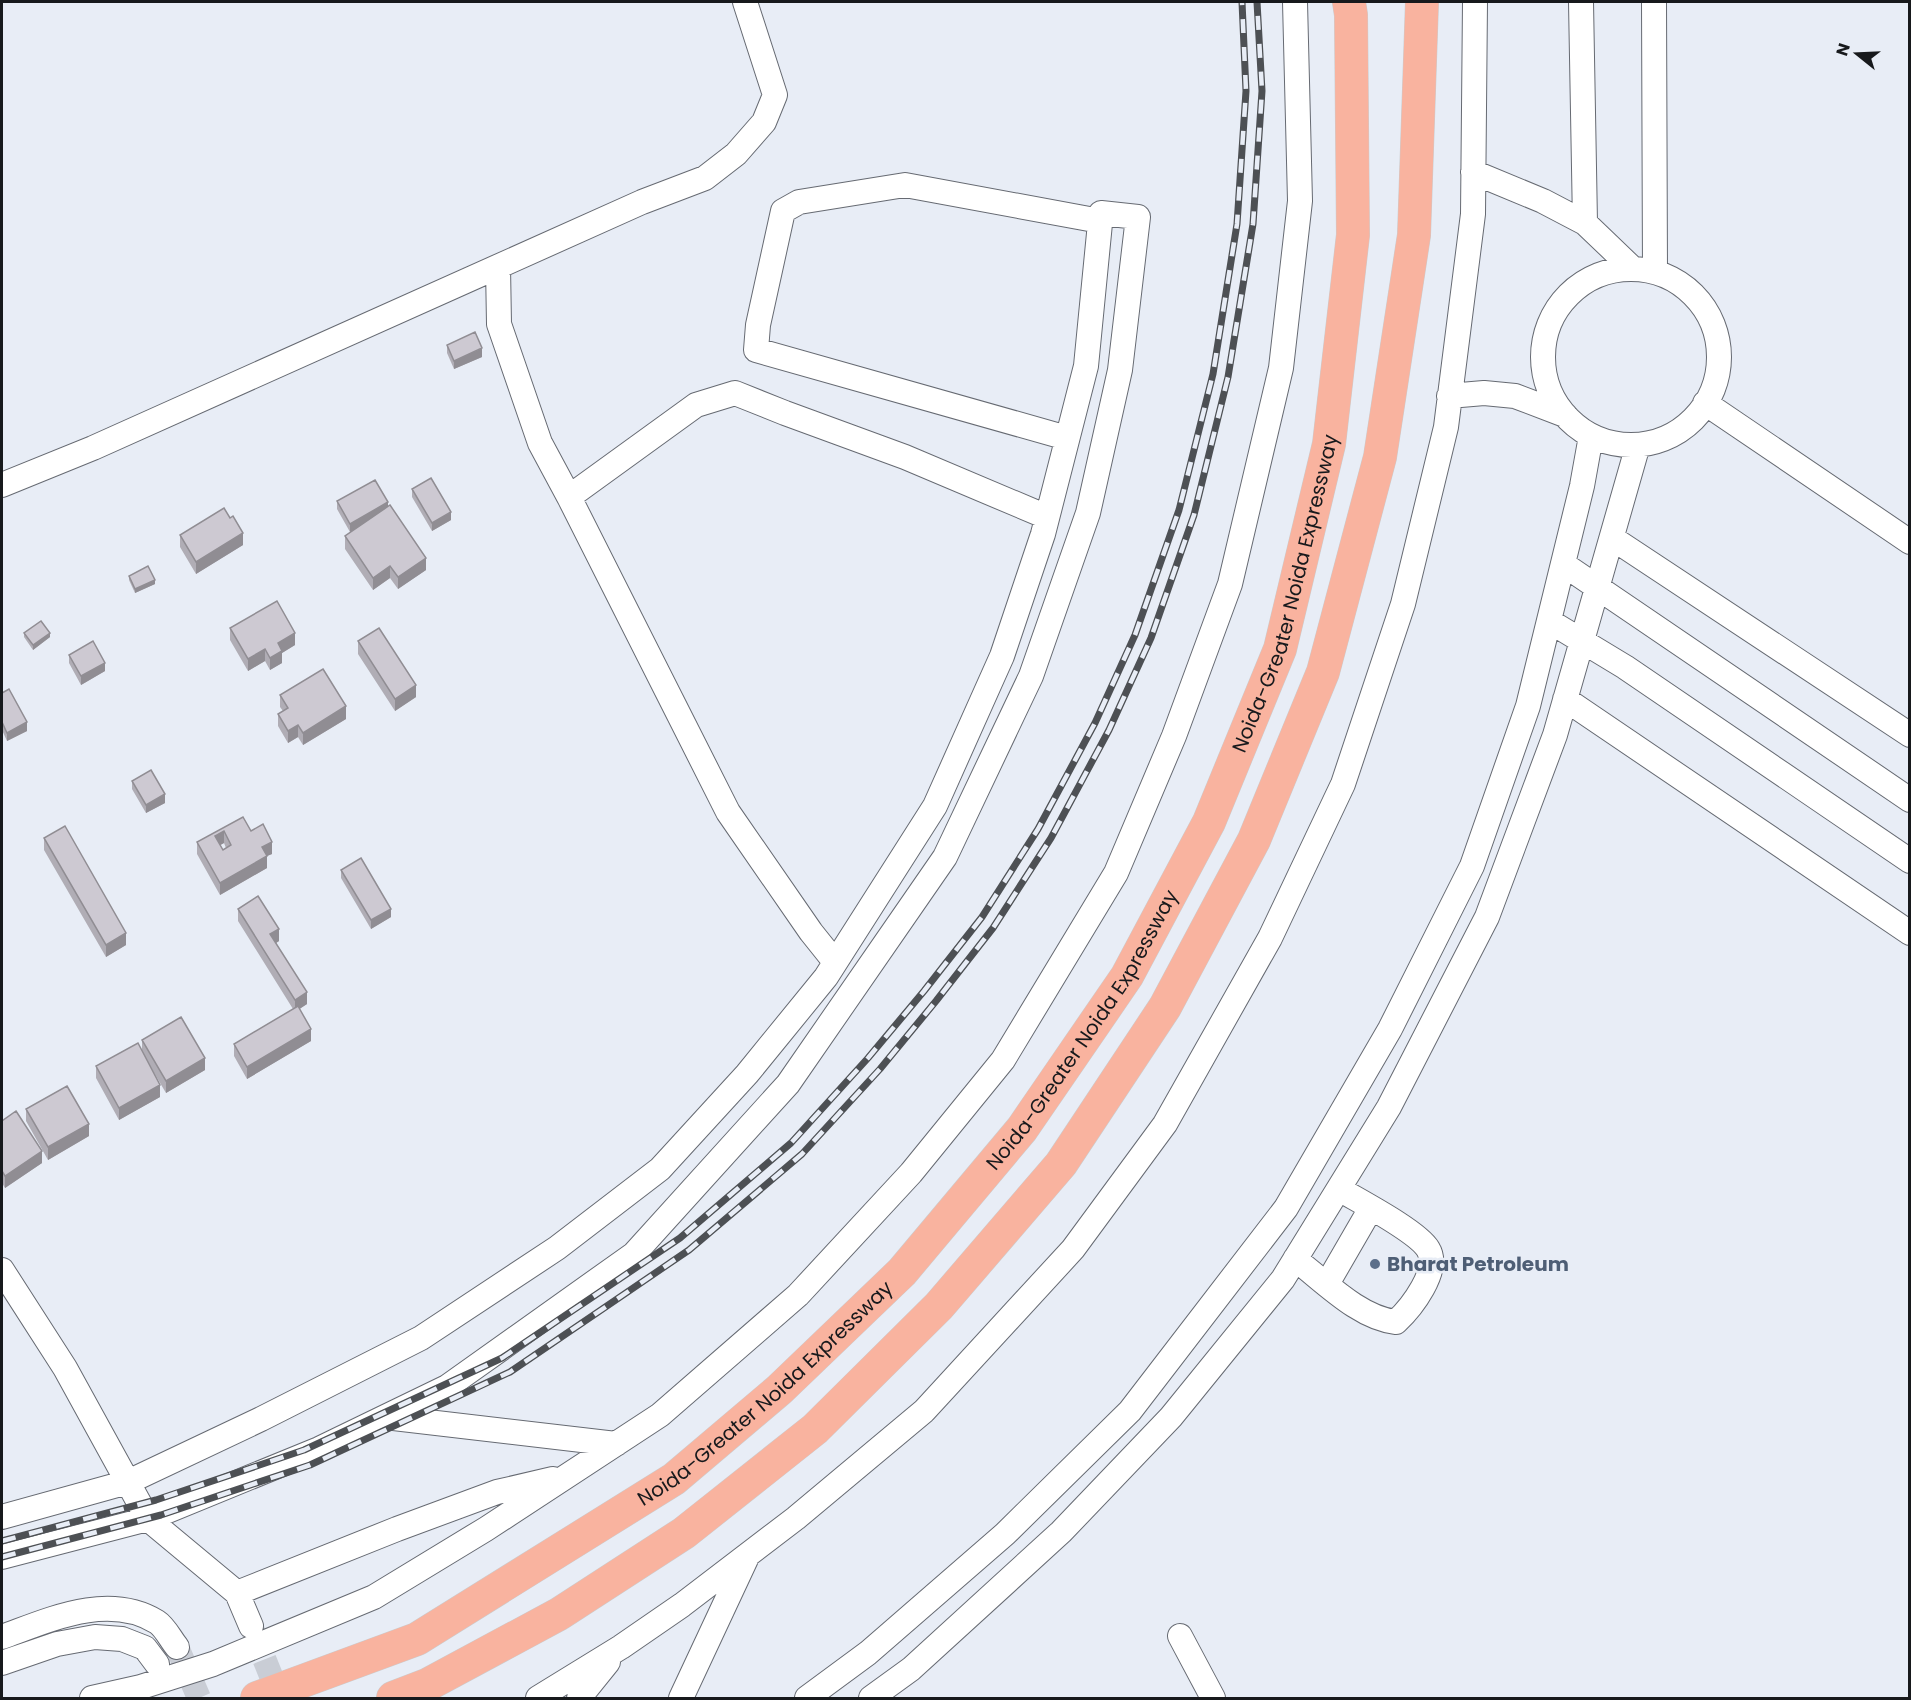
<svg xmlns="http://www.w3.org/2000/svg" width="1911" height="1700" font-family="Poppins,sans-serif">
<rect width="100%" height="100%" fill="#e8edf6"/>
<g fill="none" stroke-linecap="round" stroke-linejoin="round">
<path stroke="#c9cdd5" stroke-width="24" stroke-dasharray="24 12" stroke-linecap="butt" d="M251,1626L280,1698
M177,1647L199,1698
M157,1664L169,1698"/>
<defs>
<path id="minor" d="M1581,2L1585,223
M1654,2L1655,272
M1473,172L1543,201L1585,223L1632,268
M498,267L499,324L540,443L569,497
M1543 357a88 88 0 1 1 176 0a88 88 0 1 1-176 0Z
M1449,396L1484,393L1515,396L1565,415
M1705,403L1910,542
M1067,438L756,350L758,325L783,211L799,202L905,185L1100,221
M2,485L93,448L642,202L705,178L736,154L764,122L775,95L745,2
M1612,538L1910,735
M1563,564L1910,800
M1549,621L1625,667L1910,861
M1565,699L1910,933
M835,962L811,932L728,812L569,497L696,405L735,393L785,413L905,457L1047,517
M1295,1259C1324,1281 1359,1318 1396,1322C1411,1308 1441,1270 1428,1249C1417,1231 1359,1201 1339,1189
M2,1270L65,1368L148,1519L237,1593L251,1626
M1327,1284L1371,1208
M385,1417L616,1444
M2,1517L128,1482L261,1419L421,1338L557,1248L660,1169L747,1074L826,977L935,806L1002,656L1043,534L1086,366L1101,213L1138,217L1120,370L1088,513L1031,676L945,857L788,1084L634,1254L447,1387L319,1449L148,1519L2,1557
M237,1593L397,1529L497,1492L553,1479
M1180,1636L1213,1698
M2,1637C49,1620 108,1592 157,1622C165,1627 171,1640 177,1647
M2,1663L57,1644L95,1637L122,1639L145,1648L157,1664
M92,1698L141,1687L213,1664L374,1597L486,1529L660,1415L798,1295L911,1173L1003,1060L1116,873L1174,736L1230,584L1281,368L1300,201L1295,2
M538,1698L621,1647L682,1605L796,1518L924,1411L1073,1249L1165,1124L1270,938L1343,784L1403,604L1446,427L1473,214L1475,2
M579,1698L608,1662
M681,1698L746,1559
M807,1698L868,1653L1005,1534L1130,1411L1286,1208L1390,1029L1472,866L1528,706L1582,486L1591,436
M871,1698L911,1669L1061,1532L1171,1417L1283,1279L1389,1107L1487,917L1555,735L1638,445"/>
<g id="highway">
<path id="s1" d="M257,1698L417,1639L674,1479L779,1390L902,1272L1022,1129L1127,976L1209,822L1280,649L1329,444L1353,235L1351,15L1349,2"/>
<path d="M393,1698L427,1685L559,1614L684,1533L815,1429L939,1306L1061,1164L1165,1007L1254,840L1323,672L1380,457L1414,235L1422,2"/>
</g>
</defs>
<use href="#minor" stroke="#666a72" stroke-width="26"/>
<use href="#highway" stroke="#cccccd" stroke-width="34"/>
<use href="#minor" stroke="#fff" stroke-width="24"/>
<use href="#highway" stroke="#f9b39f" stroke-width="33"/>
<defs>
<path id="rail" d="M2,1541L156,1500L304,1450L502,1358L680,1238L791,1143L868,1058L924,991L982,917L1038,829L1095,723L1135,635L1179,510L1213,374L1237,224L1246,91L1242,2
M2,1557L161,1515L310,1465L510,1372L689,1250L802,1154L880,1069L936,1001L993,928L1051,838L1109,730L1151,638L1194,515L1228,377L1253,224L1262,91L1257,2"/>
</defs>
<use href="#rail" stroke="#4d5054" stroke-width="7"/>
<use href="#rail" stroke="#e8edf6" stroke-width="4.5" stroke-dasharray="14" stroke-linecap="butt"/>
</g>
<path fill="#b0adb5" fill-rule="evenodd" d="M447,345L482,357L454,369L447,353Z
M412,489L451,520L432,531L412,497Z
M337,501L388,507L426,570L398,589L390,578L373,590L345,549V536L362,525L350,532L337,509Z
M180,535L243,545L196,574L180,547Z
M129,576L155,584L135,593L129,580Z
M230,628L295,645L282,653V663L270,670L265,661L248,671L230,640Z
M24,633L50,637L33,650L24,637Z
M358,641L416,697L395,711L358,654Z
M69,655L105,671L81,685L69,663Z
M2,693L27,731L7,741L2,730Z
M280,695L346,719L303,745L298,737L288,743L278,726V714L283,711L280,707Z
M132,781L165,803L146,813L132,789Z
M243,817L251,831L272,854L267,856V868L220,895L197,854V842ZM224,843L226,848L223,850L220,845Z
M44,838L126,945L106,957L44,850Z
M341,870L391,917L371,929L341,878Z
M238,909L279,941L276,943L307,1004L299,1009L311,1041L247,1079L234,1056V1044L293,1009L238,921Z
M142,1040L205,1070L166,1093L147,1061L160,1097L119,1120L96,1078V1066L142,1051Z
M26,1109L89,1136L48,1160L26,1121Z
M2,1121L42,1163L5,1188L2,1183Z"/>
<path fill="#908d93" d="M482,348V357L454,369V361Z
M388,502V511L350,532V524Z
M451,512V520L432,531V523Z
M243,533V545L196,574V562Z
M426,558V570L398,589V577Z
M390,566V578L373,590V578Z
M155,580V584L135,593V589Z
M50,633V637L33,650V645Z
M295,633V645L282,653V663L270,670V658L278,643Z
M265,649V661L248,671V659Z
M105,663V671L81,685V676Z
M416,685V697L395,711V699Z
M346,706V719L303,745V733Z
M27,722V731L7,741V733Z
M298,725V737L288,743V731Z
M165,794V803L146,813V805Z
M224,831V843L215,848V836Z
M272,842V854L267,856V868L220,895V883L262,847Z
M391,909V917L371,929V920Z
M279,929V941L270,947V934Z
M126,933V945L106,957V945Z
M307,992V1004L295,1012V1000Z
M311,1029V1041L247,1079V1067Z
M205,1058V1070L166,1093V1081Z
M160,1085V1097L119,1120V1108Z
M89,1124V1136L48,1160V1147Z
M42,1151V1163L5,1188V1176Z"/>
<path fill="#cdc9d2" stroke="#908d93" stroke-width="1.5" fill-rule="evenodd" d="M475,332L482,348L454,361L447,345Z
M431,478L451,512L432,523L412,489Z
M375,480L388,502L350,524L337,501Z
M390,505L426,558L398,577L390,566L373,578L345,536Z
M224,508L230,518L233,516L243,533L196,562L180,535Z
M148,566L155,580L135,589L129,576Z
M277,601L295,633L278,643L282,651L270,658L265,649L248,659L230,628Z
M41,621L50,633L33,645L24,633Z
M379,628L416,685L395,699L358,641Z
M93,641L105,663L81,676L69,655Z
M323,669L346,706L303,733L298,725L288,731L278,714L288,708L280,695Z
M9,689L27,722L7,733L2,722V693Z
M151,770L165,794L146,805L132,781Z
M243,817L251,831L263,824L272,842L262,847L267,856L220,883L197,842ZM224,831L231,845L223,850L215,836Z
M65,826L126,933L106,945L44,838Z
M361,858L391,909L371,920L341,870Z
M258,896L279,929L270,934L307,992L295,1000L238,909Z
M298,1006L311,1029L247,1067L234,1044Z
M181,1017L205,1058L166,1081L142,1040Z
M138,1043L160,1085L119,1108L96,1066Z
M67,1086L89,1124L48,1147L26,1109Z
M16,1111L42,1151L5,1176L2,1171V1121Z"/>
<circle fill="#5c6f8a" stroke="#e8edf6" stroke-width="2" cx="1375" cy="1264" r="6"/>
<g text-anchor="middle" stroke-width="5" stroke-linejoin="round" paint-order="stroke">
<g font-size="20" fill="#17191c" stroke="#e8edf6">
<text dy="7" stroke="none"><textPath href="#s1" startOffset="1570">Noida-Greater Noida Expressway</textPath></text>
<text dy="7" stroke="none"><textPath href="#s1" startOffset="1084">Noida-Greater Noida Expressway</textPath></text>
<text dy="7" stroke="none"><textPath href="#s1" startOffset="598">Noida-Greater Noida Expressway</textPath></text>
</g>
<g font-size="20" font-weight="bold" fill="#4e5e75" stroke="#e8edf6" text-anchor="start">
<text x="1387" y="1271">Bharat Petroleum</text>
</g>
</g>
<rect width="1911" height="1700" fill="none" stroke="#17191c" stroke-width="6"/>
<g transform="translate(1857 54) rotate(288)" stroke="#e8edf6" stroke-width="4.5" paint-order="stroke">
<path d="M0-4.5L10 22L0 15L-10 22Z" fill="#17191c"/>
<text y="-9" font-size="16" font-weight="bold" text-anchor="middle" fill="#17191c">N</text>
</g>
</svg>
